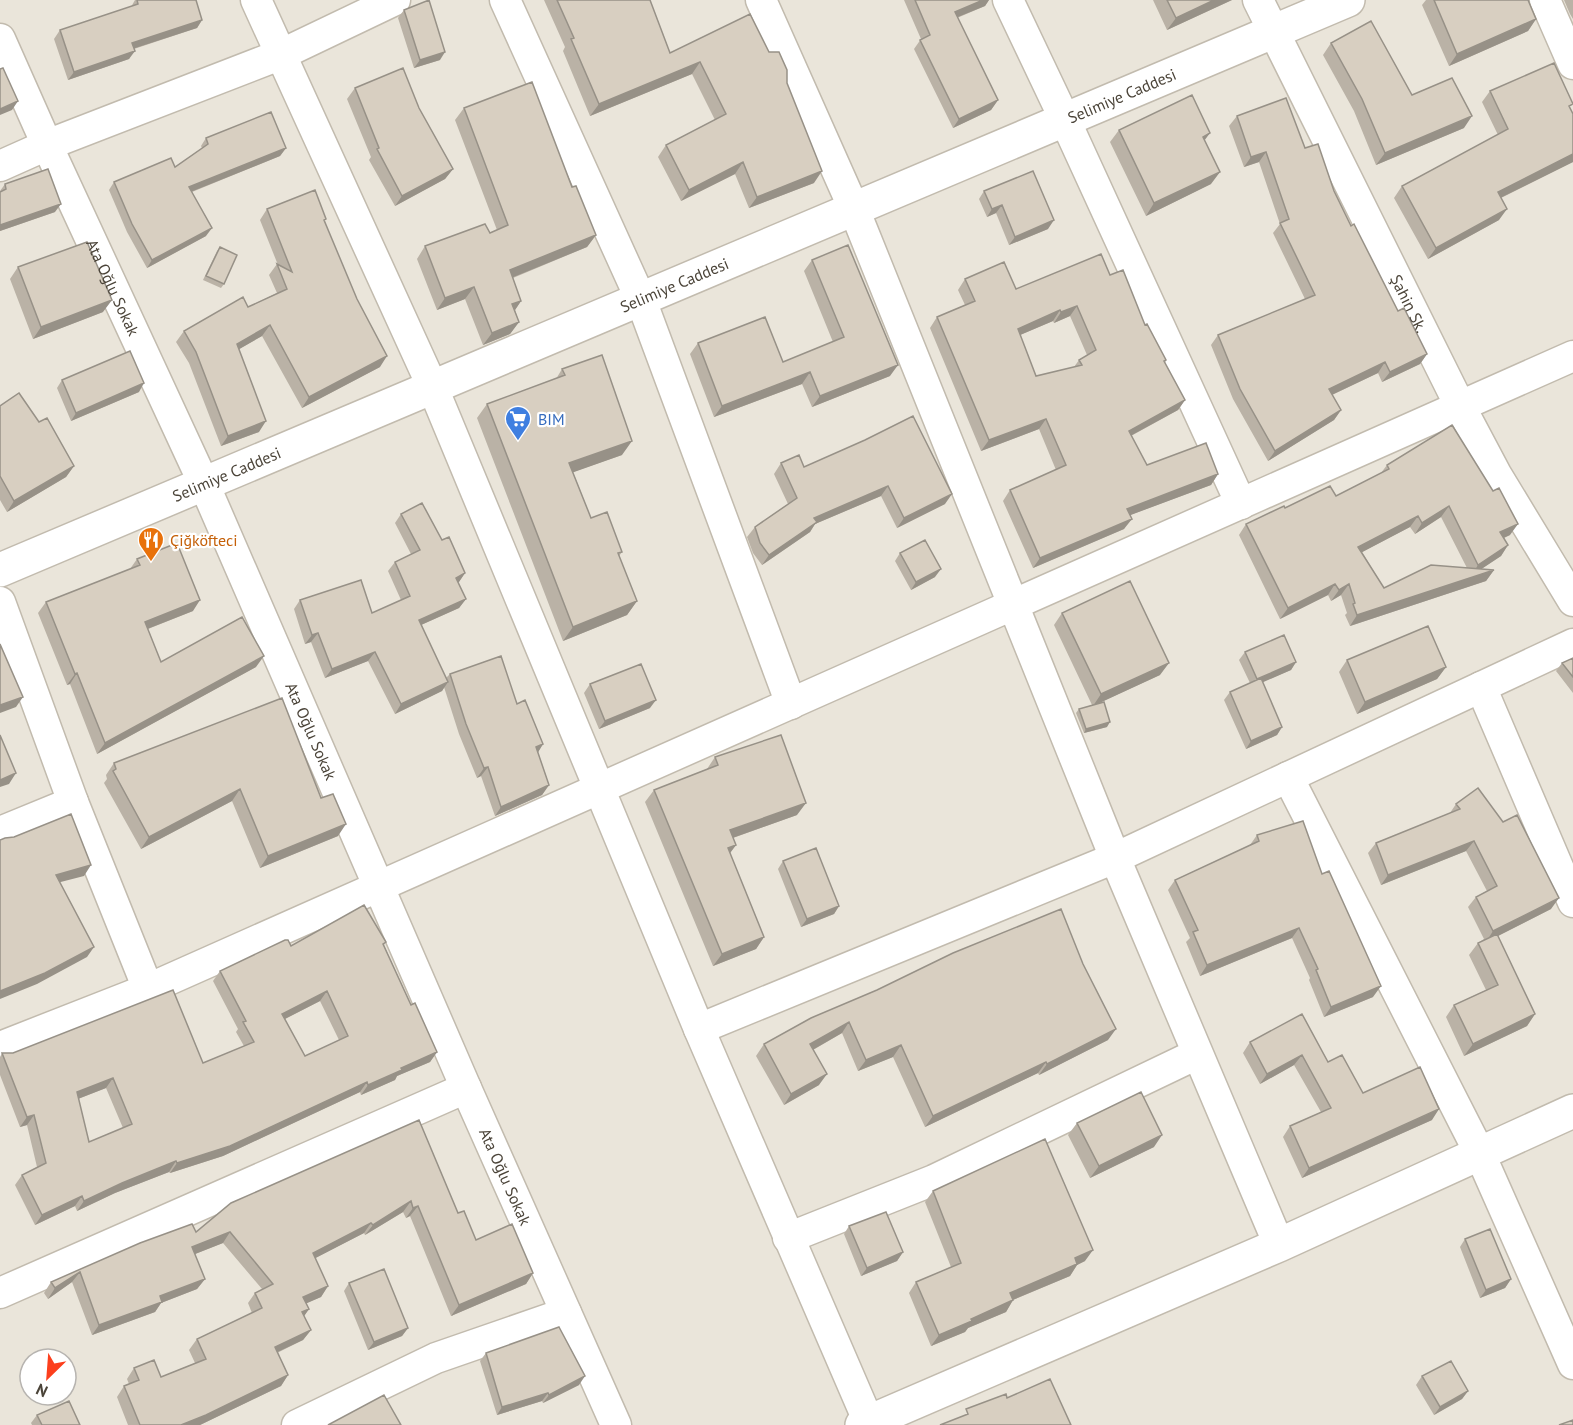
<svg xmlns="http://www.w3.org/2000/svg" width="1573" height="1425" font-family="'PT Sans',sans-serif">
<rect width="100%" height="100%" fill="#f6f3ec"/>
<path fill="#eae5da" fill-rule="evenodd" d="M0,0H1573V1425H0ZM30,1359H66V1395H30Z"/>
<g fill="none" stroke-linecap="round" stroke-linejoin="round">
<defs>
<g id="minor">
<path d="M256,0L433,388L699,1029L870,1425"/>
<path d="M505,0L641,300L791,704"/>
<path d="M761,0L854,209L1115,858L1279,1245"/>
<path d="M1008,0L1065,120L1241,504"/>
<path id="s1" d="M1258,0L1460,406L1496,474L1573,601"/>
<path d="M1545,0L1573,64"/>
<path id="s2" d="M0,39L47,145L204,484L466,1088L616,1425"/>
<path d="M0,166L47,145L282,54L395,0"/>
<path d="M0,602L73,802L148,989"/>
<path d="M1481,687L1573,902"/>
<path d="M1288,777L1479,1152L1573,1364"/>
<path d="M0,832L73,802"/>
<path d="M699,1029L1115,858L1573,644"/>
<path d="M0,1047L148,989L1573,356"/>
<path d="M788,1238L934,1180L1197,1054"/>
<path d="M0,1293L466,1088"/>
<path d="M297,1425L436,1358L566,1313"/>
</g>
<g id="tertiary">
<path id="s3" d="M0,570L1348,0"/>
<path d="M862,1425L1279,1245L1573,1111"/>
</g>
</defs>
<use href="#minor" stroke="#c2bbae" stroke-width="33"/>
<use href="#tertiary" stroke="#c2bbae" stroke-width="36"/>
<use href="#minor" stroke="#fff" stroke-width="30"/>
<use href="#tertiary" stroke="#fff" stroke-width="33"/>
</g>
<path fill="#bab2a6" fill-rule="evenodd" d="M135,0H196L202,20L197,28L134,49L129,59L68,80L54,39L60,30L131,7Z
M544,0H650L670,53L769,52L787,83L814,183L749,208L735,174L681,201L658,157L666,145L715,120L692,74L590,116L563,51L565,47Z
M904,0H989L985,6L957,18L998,100L991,110L953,128L914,49L921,39Z
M1153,0H1232L1167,30Z
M1426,0H1528L1536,19L1528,31L1449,66L1422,5Z
M1564,0H1573V19L1570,14Z
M404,10L440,60L414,68L398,18Z
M1331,43L1412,95L1464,128L1376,165L1354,111L1323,55Z
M355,88L419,108L453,169L445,179L395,206L369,160L371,157L347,99Z
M1490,91L1570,108L1573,114V162L1501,198L1499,220L1428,259L1394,198L1402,186L1498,135L1482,102Z
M464,108L572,187L596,235L587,247L513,278L521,301L515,310L519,322L510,334L483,345L465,299L437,310L417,259L425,246L490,233L497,230L455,120Z
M1237,116L1305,148L1334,191L1351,226L1398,311L1427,354L1420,364L1382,382L1378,373L1332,395L1341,410L1334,420L1268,461L1233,399L1211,345L1218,335L1305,299L1273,233L1280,224L1259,162L1244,167L1229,126Z
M1119,130L1205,141L1211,184L1146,216L1110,142Z
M206,138L286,148L280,156L192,192L206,236L147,268L127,232L109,190L114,182L175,167L202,148L201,146Z
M5,184L55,212L0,231V191Z
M984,191L1048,229L1009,245L996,213L987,217L979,199Z
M267,209L324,222L380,367L302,408L262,336L239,349L259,432L221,446L189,363L176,342L184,331L248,307L277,293L269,275L277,264L278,265L260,220Z
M220,247L224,284L221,288L203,280L217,251Z
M812,260L890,376L812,407L802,384L714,417L690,354L698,343L783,362L833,342L804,271Z
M18,267L103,312L33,339L10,279Z
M1110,275L1145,325L1166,360L1165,363L1185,400L1178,410L1131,436L1147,465L1218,474L1211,485L1130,515L1124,529L1033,568L1003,501L1010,490L1056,470L1039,429L981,451L930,328L937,317L965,305L958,290L965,279L1016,289ZM1070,316L1087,355L1079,360L1074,367L1036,376L1020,335L1053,321L1054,323Z
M562,369L622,455L573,472L591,518L622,552L619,556L637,601L627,615L563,641L477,418L487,404L556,379Z
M62,380L139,392L71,421L57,388Z
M0,406L39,422L74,466L66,477L7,512L0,500Z
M865,440L945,504L897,528L881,496L815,524L810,532L762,565L753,553L747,537L755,527L788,504L774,474L781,463L804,467Z
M1387,465L1510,535L1504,538L1508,545L1501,556L1481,569L1494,570L1486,581L1350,626L1345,615L1347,613L1341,595L1331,601L1328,595L1280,619L1239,535L1246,524L1285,508L1336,496L1381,473ZM1441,517L1467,568L1384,588L1362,552L1410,527L1415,534Z
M401,514L442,540L465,573L458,583L466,599L459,608L421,625L446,678L450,674L517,704L543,744L538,752L549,785L542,795L495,816L481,776L477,778L459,734L444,687L442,691L395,714L368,661L325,678L311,642L305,644L294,609L300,600L372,613L401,600L388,571L395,562L411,554L395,523Z
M900,553L935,577L911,590L895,561Z
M137,559L193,611L148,629L161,662L256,667L97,754L70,684L67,685L38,613L46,602L130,569Z
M1062,613L1160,675L1101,702L1107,727L1084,733L1076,713L1079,709L1092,705L1054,625Z
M1245,652L1296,662L1291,670L1262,682L1282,727L1277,735L1246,749L1224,700L1230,692L1250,683L1239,660Z
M1573,658V693L1556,671L1562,663Z
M1347,660L1446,667L1437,679L1357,714L1339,672Z
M590,684L650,708L599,729L584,693Z
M715,757L797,815L733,838L736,845L730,853L764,937L756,949L713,966L645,802L654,790L707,769Z
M114,763L321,798L338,836L260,868L232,801L141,849L104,783L107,779L106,775Z
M1456,804L1551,909L1498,936L1535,1014L1527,1026L1464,1056L1446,1017L1454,1005L1486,990L1469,955L1478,943L1484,939L1468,907L1476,897L1487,891L1466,851L1381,885L1368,853L1376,843L1450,813Z
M1257,835L1322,874L1373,997L1324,1017L1309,980L1310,978L1292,938L1200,976L1186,942L1190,938L1168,890L1175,880L1250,845Z
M783,861L839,906L834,914L801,927L778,869Z
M386,942L384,945L411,1005L437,1052L430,1062L397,1076L395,1080L361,1095L360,1092L223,1156L170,1173L169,1172L115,1193L77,1211L75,1206L35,1225L15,1185L22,1175L37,1167L27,1125L20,1127L0,1075V1057L2,1053L203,1063L244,1046L236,1032L238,1029L213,981L220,971L291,946ZM320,1001L339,1040L305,1056L285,1019ZM106,1088L123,1128L89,1142L78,1099Z
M811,1018L1108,1040L1039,1075L1038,1073L925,1127L893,1057L858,1071L842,1033L813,1050L819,1085L784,1105L756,1056L764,1044Z
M1250,1042L1328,1062L1363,1093L1432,1120L1302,1178L1283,1137L1290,1126L1321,1112L1294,1065L1260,1084L1243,1053Z
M419,1120L458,1213L476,1240L533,1273L526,1284L451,1316L410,1216L406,1218L403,1212L365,1235L364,1233L315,1258L328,1286L321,1297L306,1303L309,1309L304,1316L311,1330L303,1340L277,1353L288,1375L281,1386L200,1425H128L117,1397L124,1386L129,1384L127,1379L134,1368L161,1377L195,1363L189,1350L197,1339L252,1313L248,1303L255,1293L262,1289L223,1243L195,1254L205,1279L197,1289L161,1303L155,1312L92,1335L72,1282L48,1299L44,1293L51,1282L196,1232Z
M1077,1123L1154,1147L1090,1178L1068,1135Z
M933,1191L1085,1261L1077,1265L1070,1276L1013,1300L1006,1312L968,1328L965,1332L931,1346L909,1293L916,1282L951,1267L925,1202Z
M849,1226L903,1252L897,1261L861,1276L844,1234Z
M1465,1239L1511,1279L1505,1288L1480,1298L1460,1247Z
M349,1283L408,1328L402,1336L368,1350L344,1291Z
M486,1353L579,1385L543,1403L542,1401L497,1415L480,1361Z
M1422,1376L1468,1391L1462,1399L1434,1415L1416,1385Z
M37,1415L80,1425H32L31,1423Z"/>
<path fill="#979187" d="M983,0H989L985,6L948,21L955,12Z
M1214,0H1232L1167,30L1176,18Z
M1536,19L1528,31L1449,66L1457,54Z
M202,20L197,28L126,51L132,43Z
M135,51L129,59L68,80L74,72Z
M445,52L440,60L414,68L420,60Z
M700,62L692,74L590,116L599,104Z
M998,100L991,110L953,128L959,119Z
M18,101L12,110L0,115V109Z
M1472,116L1464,128L1376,165L1385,153Z
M1210,133L1201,145L1203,137Z
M286,148L280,156L183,195L189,187Z
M1266,152L1259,162L1244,167L1251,157Z
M1573,154V162L1490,203L1498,192Z
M743,162L735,174L681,201L689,190Z
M453,169L445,179L395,206L402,196Z
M822,171L814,183L749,208L757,197Z
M1220,172L1211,184L1146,216L1154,203Z
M61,204L55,212L0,231V225Z
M1002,205L996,213L987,217L992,209Z
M1507,209L1499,220L1428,259L1436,248Z
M1054,220L1048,229L1009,245L1015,237Z
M212,228L206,236L147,268L152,260Z
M596,235L587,247L501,282L510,270Z
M474,287L465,299L437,310L445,298Z
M112,300L103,312L33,339L41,327Z
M521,301L513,313L512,304Z
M1077,306L1070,316L1054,323L1061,312Z
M1060,310L1053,321L1011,339L1018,329Z
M519,322L510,334L483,345L492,333Z
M270,325L262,336L229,355L237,344Z
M1427,354L1420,364L1382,382L1390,372Z
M387,356L380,367L302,408L309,397Z
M1385,362L1378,373L1321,400L1329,389Z
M898,365L890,376L812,407L820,396Z
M810,372L802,384L714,417L722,406Z
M144,383L139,392L71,421L76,413Z
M1185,400L1178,410L1121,441L1129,431Z
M1341,410L1334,420L1268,461L1275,451Z
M1046,419L1039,429L981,451L989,440Z
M266,421L259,432L221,446L228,436Z
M632,441L622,455L560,477L569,463Z
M74,466L66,477L7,512L14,501Z
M1218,474L1211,485L1120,519L1127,509Z
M888,486L881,496L815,524L810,532L762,565L769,555L814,518Z
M952,494L945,504L897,528L904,518Z
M1449,506L1441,517L1415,534L1422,523Z
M1418,516L1410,527L1351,558L1358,547Z
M1132,519L1124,529L1033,568L1040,558Z
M1518,524L1510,535L1492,543L1500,532Z
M1508,545L1501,556L1471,576L1478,565Z
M941,569L935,577L911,590L916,582Z
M1494,570L1486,581L1350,626L1357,615Z
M465,573L459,582L449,587L456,578Z
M1335,584L1328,595L1280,619L1288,608Z
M1349,584L1341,595L1331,601L1339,590Z
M466,599L459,608L412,629L419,620Z
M200,600L193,611L137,633L145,622Z
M637,601L627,615L563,641L573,627Z
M318,633L311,642L305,644L312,635Z
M375,652L368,661L325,678L332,669Z
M264,656L256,667L97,754L105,743Z
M1296,662L1291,670L1252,687L1257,679Z
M1169,663L1160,675L1093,706L1101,694Z
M1446,667L1437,679L1357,714L1365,702Z
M77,673L70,684L67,685L75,674Z
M448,682L442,691L395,714L401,704Z
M23,697L16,707L0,713V705Z
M656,700L650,708L599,729L605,721Z
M1110,722L1107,727L1084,733L1086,729Z
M1282,727L1277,735L1246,749L1251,741Z
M543,744L537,754L536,747Z
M488,767L481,776L477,778L484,768Z
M16,773L9,784L0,787V780Z
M549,785L542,795L495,816L501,807Z
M240,789L232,801L141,849L149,837Z
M806,803L797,815L721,842L730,830Z
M346,824L338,836L260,868L268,856Z
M1474,841L1466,851L1381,885L1388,875Z
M736,845L727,857L728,848Z
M91,865L84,876L49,885L56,875Z
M1559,898L1551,909L1486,942L1493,931Z
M839,906L834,914L801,927L807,919Z
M1299,928L1292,938L1200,976L1207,965Z
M764,937L756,949L713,966L722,954Z
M94,947L87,957L37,984L0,999V991Z
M1381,986L1373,997L1324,1017L1331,1007Z
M327,991L320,1001L275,1024L282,1014Z
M1535,1014L1527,1026L1464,1056L1473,1044Z
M849,1022L842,1033L802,1056L810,1044Z
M1116,1029L1108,1040L1039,1075L1047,1064Z
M901,1045L893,1057L858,1071L866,1060Z
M437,1052L430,1062L397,1076L395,1080L361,1095L368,1085L401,1068Z
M1302,1055L1294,1065L1260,1084L1267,1074Z
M1046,1062L1038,1073L925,1127L933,1116Z
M827,1074L819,1085L784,1105L791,1094Z
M113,1078L106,1088L70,1102L77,1092Z
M367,1082L360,1092L223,1156L170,1173L177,1163Z
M1439,1109L1432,1120L1302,1178L1309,1168Z
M34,1115L27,1125L20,1127L27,1117Z
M1162,1135L1154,1147L1090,1178L1099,1166Z
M176,1161L169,1172L115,1193L77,1211L84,1201L122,1183Z
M82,1196L75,1206L35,1225L42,1215Z
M411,1201L403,1212L365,1235L373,1225Z
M418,1206L410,1216L406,1218L413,1208Z
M371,1223L364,1233L306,1263L313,1253Z
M230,1232L223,1243L185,1258L192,1247Z
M1093,1250L1085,1261L1077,1265L1070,1276L1003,1304L1010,1293L1075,1258Z
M903,1252L897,1261L861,1276L867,1268Z
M80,1272L72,1282L48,1299L55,1288Z
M533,1273L526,1284L451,1316L459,1305Z
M205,1279L197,1289L161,1303L155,1312L92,1335L99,1325L160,1296Z
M1511,1279L1505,1288L1480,1298L1486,1290Z
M328,1286L321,1297L296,1308L303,1297Z
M1013,1300L1006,1312L968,1328L965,1332L931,1346L939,1335L971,1319Z
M309,1309L302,1319V1312Z
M408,1328L402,1336L368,1350L374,1342Z
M311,1330L303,1340L267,1357L275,1347Z
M288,1375L281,1386L200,1425H181Z
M585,1376L579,1385L543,1403L549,1395Z
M1468,1391L1462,1399L1434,1415L1440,1407Z
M548,1393L542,1401L497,1415L502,1407Z"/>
<path fill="#d8cfc1" stroke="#979187" stroke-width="1.5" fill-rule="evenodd" d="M137,0H196L202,20L132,43L135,51L74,72L60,30L138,4Z
M429,0L445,52L420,60L404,10Z
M557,0H650L670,53L750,14L769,52H779L787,70V83L822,171L757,197L743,162L689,190L666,145L726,114L700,62L599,104L571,39L574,38Z
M915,0H983L955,12L998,100L959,119L920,40L930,35Z
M1167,0H1214L1176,18Z
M1434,0H1528L1536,19L1457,54Z
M1371,21L1412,95L1452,78L1472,116L1385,153L1362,99L1331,43Z
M1554,63L1573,104L1569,106L1573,114V154L1498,192L1507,209L1436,248L1402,186L1508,129L1490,91Z
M3,68L18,101L0,109V69Z
M403,68L419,108L453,169L402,196L377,149L379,148L355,88Z
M532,82L572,187L576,186L596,235L510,270L521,301L512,304L519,322L492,333L474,287L445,298L425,246L485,224L490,233L508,225L464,108Z
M1192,95L1210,133L1203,137L1220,172L1154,203L1119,130Z
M1286,98L1305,148L1318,144L1334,191L1351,226L1354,224L1398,311L1404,308L1427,354L1390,372L1385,362L1329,389L1341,410L1275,451L1240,389L1218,335L1315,295L1280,223L1289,219L1266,152L1251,157L1237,116Z
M271,112L286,148L189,187L212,228L152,260L132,224L114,182L171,158L175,167L208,144L206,138Z
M48,169L61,204L0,225V192L6,189L5,184Z
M1033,171L1054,220L1015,237L1002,205L992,209L984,191Z
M315,190L326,219L324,220L357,299L387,356L309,397L270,325L237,344L266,421L228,436L196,352L184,331L243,297L248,307L287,289L277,264L292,272L267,209Z
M87,242L112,300L41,327L18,267Z
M848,245L898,365L820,396L810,372L722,406L698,343L765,317L783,362L844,337L812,260Z
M220,247L237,255L224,284L206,276Z
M1101,254L1110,275L1123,270L1145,325L1147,324L1166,360L1164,361L1185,400L1129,431L1147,465L1206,443L1218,474L1127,509L1132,519L1040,558L1010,490L1066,465L1046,419L989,440L937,317L975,301L965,279L1004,262L1016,289ZM1077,306L1096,350L1079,360L1082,365L1036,376L1018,329L1060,310L1061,312Z
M130,351L144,383L76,413L62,380Z
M602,355L632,441L569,463L591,518L607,512L622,552L618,553L637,601L573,627L487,404L565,375L562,369Z
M19,393L39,422L47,418L74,466L14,501L0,476V406Z
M913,416L952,494L904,518L888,486L814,518L817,522L769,555L760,543L755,527L797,498L781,463L799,455L804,467L865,440Z
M1452,425L1493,491L1499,488L1518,524L1500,532L1508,545L1478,565L1449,506L1422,523L1418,516L1358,547L1384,588L1431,565L1494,570L1357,615L1353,604L1355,603L1349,584L1339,590L1335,584L1288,608L1246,524L1284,506L1285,508L1330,486L1336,496L1389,469L1387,465Z
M422,503L442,540L449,537L465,573L456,578L466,599L419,620L448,682L401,704L375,652L332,669L318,633L312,635L300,600L361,580L372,613L410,596L395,562L420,550L401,514Z
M925,540L941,569L916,582L900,553Z
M177,543L200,600L145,622L161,662L242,617L264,656L105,743L77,673L75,674L46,602L140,565L137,559Z
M1130,581L1169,663L1101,694L1062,613Z
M1428,626L1446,667L1365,702L1347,660Z
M1284,635L1296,662L1257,679L1245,652Z
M0,644L23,697L0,705Z
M501,656L517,704L525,700L543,744L536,747L549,785L501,807L488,767L484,768L466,724L450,674Z
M1573,658V677L1562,663Z
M641,664L656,700L605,721L590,684Z
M1261,678L1282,727L1251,741L1230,692Z
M282,698L321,798L333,794L346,824L268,856L240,789L149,837L113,771L116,769L114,763Z
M1104,702L1110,722L1086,729L1079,709Z
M0,735L16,773L0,780Z
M781,735L806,803L730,830L736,845L728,848L764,937L722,954L654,790L718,765L715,757Z
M1478,788L1503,822L1517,815L1559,898L1493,931L1476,897L1497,886L1474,841L1388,875L1376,843L1460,809L1456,804Z
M71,814L91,865L56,875L94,947L45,973L0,991V840L5,838L14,837Z
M1303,821L1322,874L1329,871L1381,986L1331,1007L1316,970L1318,969L1299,928L1207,965L1193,932L1198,930L1175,880L1259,841L1257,835Z
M816,848L839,906L807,919L783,861Z
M364,905L386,942L383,944L411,1005L415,1003L437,1052L401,1068L402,1070L368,1085L367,1082L230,1146L177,1163L176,1161L122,1183L84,1201L82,1196L42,1215L22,1175L46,1163L34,1115L27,1117L2,1053H13L173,990L203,1063L254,1042L243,1022L246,1021L220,971L285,940H288L291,946ZM327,991L348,1036L305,1056L282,1014ZM113,1078L132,1124L89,1142L77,1092Z
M1061,909L1083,964L1116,1029L1047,1064L1046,1062L933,1116L901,1045L866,1060L849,1022L810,1044L827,1074L791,1094L764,1044L811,1018L877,990L953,953Z
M1497,934L1535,1014L1473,1044L1454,1005L1498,985L1478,943Z
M1302,1014L1328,1062L1342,1055L1363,1093L1420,1067L1439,1109L1309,1168L1290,1126L1331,1108L1302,1055L1267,1074L1250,1042Z
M1141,1092L1162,1135L1099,1166L1077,1123Z
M419,1120L458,1213L464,1211L476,1240L512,1224L533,1273L459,1305L418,1206L413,1208L411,1201L373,1225L371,1223L313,1253L328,1286L303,1297L309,1309L302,1312L311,1330L275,1347L288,1375L206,1415L181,1425H140L124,1386L139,1380L134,1368L154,1360L161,1377L206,1359L197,1339L262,1308L255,1293L273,1284L230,1232L192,1247L205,1279L160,1296L162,1302L99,1325L80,1272L55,1288L51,1282L140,1243L192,1224L196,1232L231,1203Z
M1045,1139L1093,1250L1075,1258L1077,1264L1010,1293L1013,1300L971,1319L972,1321L939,1335L916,1282L961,1263L933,1191Z
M886,1212L903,1252L867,1268L849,1226Z
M1490,1229L1511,1279L1486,1290L1465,1239Z
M384,1269L408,1328L374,1342L349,1283Z
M559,1327L585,1376L549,1395L548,1393L502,1407L486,1353Z
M1451,1361L1468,1391L1440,1407L1422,1376Z
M1050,1379L1071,1425H940L968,1414L966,1409L1006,1394L1007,1398Z
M384,1395L401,1425H328Z
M69,1401L80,1425H42L37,1415Z
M1573,1420V1425H1559Z"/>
<defs>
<symbol id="supermarket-pin" viewBox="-11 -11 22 30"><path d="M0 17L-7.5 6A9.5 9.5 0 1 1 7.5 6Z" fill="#3f7fe0" stroke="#fff"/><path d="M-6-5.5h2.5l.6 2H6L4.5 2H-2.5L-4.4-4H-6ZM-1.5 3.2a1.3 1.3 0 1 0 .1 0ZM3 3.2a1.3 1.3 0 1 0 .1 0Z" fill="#fff"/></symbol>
<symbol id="restaurant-pin" viewBox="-11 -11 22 30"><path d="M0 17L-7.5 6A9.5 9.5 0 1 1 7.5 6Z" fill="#e8710a" stroke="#fff"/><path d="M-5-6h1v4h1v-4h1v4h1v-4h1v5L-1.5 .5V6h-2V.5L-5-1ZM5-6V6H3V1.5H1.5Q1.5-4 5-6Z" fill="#fff"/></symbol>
</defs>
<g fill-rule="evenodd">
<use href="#supermarket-pin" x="503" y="404" width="30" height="40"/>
<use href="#restaurant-pin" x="136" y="525" width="30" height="40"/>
</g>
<g text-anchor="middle" stroke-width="4.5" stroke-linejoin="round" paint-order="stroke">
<g font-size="16" fill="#4b4439" stroke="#fff">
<text dy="6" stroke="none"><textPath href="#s3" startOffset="1218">Selimiye Caddesi</textPath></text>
<text dy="6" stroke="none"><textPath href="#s3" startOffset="732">Selimiye Caddesi</textPath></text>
<text dy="6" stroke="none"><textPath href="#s2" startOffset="273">Ata Oğlu Sokak</textPath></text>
<text dy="6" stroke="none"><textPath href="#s1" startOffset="339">Şahin Sk.</textPath></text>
<text dy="6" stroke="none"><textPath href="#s3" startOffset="246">Selimiye Caddesi</textPath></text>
<text dy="6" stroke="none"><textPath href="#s2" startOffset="759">Ata Oğlu Sokak</textPath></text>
<text dy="6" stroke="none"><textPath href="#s2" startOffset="1245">Ata Oğlu Sokak</textPath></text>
</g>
<g font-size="16" fill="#366cbe" stroke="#fff" text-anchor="start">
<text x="538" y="425">BIM</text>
</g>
<g font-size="16" fill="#c56008" stroke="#fff" text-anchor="start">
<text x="170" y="546">Çiğköfteci</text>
</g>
</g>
<g transform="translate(48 1377) rotate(205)"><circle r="28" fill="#ffffff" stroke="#b7b4b0" stroke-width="1.5"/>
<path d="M0-4.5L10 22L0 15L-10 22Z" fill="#fc3f1d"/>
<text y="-9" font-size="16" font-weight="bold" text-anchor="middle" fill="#4b4439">N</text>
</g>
</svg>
